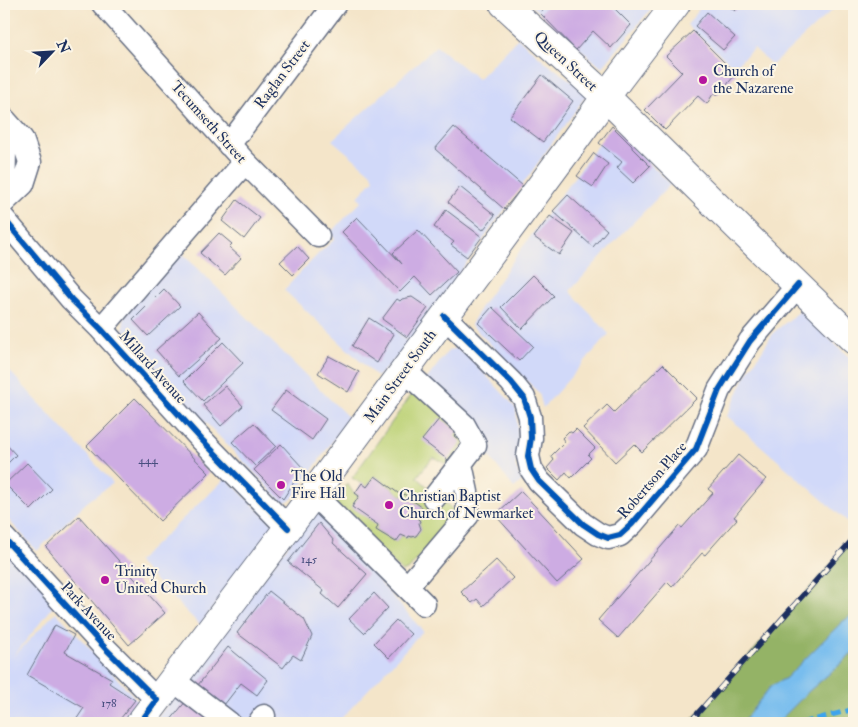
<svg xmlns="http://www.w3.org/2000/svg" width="858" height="727" font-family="'IM FELL Double Pica',serif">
<rect width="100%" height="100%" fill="#fcf5e5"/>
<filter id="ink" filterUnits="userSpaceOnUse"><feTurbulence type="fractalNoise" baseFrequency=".02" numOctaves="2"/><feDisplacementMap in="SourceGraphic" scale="10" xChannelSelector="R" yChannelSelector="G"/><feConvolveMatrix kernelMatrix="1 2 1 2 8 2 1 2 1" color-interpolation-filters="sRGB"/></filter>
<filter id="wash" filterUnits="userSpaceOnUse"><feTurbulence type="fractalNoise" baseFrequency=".0096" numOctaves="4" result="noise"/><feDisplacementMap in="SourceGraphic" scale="20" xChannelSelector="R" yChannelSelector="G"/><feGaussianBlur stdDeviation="1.12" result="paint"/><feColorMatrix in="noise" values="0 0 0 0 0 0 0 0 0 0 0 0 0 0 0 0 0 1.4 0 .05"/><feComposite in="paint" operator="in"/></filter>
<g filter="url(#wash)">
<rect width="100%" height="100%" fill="#f4e5c9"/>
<path fill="#d1d9f9" d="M529,4H655L602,68Z
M703,4H839L772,65L754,48L734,67L687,25Z
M518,38L548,64L588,93L410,342L392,328L411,345L377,377L284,290L319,253L335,239L330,233L362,201L358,197L374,179L372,174L332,140L436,46L478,79Z
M612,126L671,184L620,236L570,291L609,334L543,408L539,393L471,325L480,308L519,252Z
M177,251L182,253L349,418L292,499L283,503L187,403L123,331L124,317Z
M800,311L854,362V515L848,522L727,416L745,377L774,332Z
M456,348L470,358L509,400L516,409L519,448L515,467L522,481L514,488L486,452L463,415L423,384L448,351Z
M4,365L113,483L87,502L37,551L4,515Z
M226,478L275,526L200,625L137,562Z
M314,511L323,517L423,631L337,723H153Z
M4,547L60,598L13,657L56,612L139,702L123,723H4Z"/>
<path fill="#bbd175" stroke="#6b806a" d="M417,387L466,441L448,465L433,457L417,477L453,510L465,494L456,514L409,569L402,572L333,502L347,483L352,491L359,496L352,507L378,525L376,530L396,542L401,535L408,538L409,536L412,537L416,536L421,529L419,523L420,521L418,519L417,515L423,508L404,494L402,496L375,476L367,487L352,478Z"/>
<path fill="#94b366" stroke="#587162" d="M854,538V723H689Z"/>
<path fill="#78bdee" stroke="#4a76a6" d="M854,614V651L843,662L809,691L777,723H742L771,686L786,678L842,622Z"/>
<g id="blocks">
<path fill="#cdace3" d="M548,4H610L631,25L611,48L593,31L576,50L540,13Z
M727,4H742L735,11Z
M707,12L735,37L723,50L695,26Z
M693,31L736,74L729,82L725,88L718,94H713L707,104L698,96L665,130L645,110L682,72L666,56Z
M542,75L573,101L543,142L510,117Z
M612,126L632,146V148L650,166L633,183L617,168L622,162L599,143Z
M454,127L523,186L504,209L435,149Z
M594,153L608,164L593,187L577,176Z
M460,187L495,215L483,230L448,202Z
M568,195L607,230L593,247L553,211Z
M237,200L260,218L244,239L222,221Z
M446,210L482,237L467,257L451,245L454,242L434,227Z
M550,216L574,233L559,255L534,237Z
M357,217L402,264L393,253L418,230L457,272L432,295L415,277L400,292L342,232Z
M219,233L232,244L229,247L241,258L225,275L200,253Z
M297,246L309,259L293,275L280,262Z
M533,275L554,296L522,329L501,307Z
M164,289L180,306L148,336L133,320Z
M412,297L428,308L407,337L382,319L397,299L400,301L402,299Z
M492,307L533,346L519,361L478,323Z
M198,312L222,338L179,376L156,350Z
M369,318L394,334L377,363L352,346Z
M223,342L243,363L203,401L184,381Z
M329,356L359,372L348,392L318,373Z
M663,364L697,398L642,452L634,444L615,462L583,428L607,405L614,412Z
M225,386L243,406L221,426L203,405Z
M286,390L326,419L312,440L271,410Z
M135,398L209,473L160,521L87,446Z
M440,418L458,431L454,436L462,442L448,460L422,440Z
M254,423L276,446L255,466L232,442Z
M576,429L595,448L588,455L591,458L571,478L566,472L559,480L547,468L554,460L551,456L565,442L562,438L569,431L572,433Z
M4,442L16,455L4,467Z
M281,444L303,468L283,499L254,470Z
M738,455L766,479L734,517L737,519L705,555L702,553L672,587L667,582L618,638L598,620L679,526L682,528L713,493L708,489Z
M27,463L52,489L31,510L5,484Z
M375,476L402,496L404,494L423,508L417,515L418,519L420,521L419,523L421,529L416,536L412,537L409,536L408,538L401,535L396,542L376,530L378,525L352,507L359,496L355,493L362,483L367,487Z
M521,491L584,559L557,583L495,515Z
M79,516L165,613L129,645L46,547Z
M319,523L334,541L333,543L367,574L338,608L322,594L324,591L288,562Z
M496,560L513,578L483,606L477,599L472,603L461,592Z
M269,591L304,619L312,636L301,660L293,655L283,668L237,633Z
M374,593L388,608L364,633L349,619Z
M396,620L411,634L389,658L374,643Z
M55,625L74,635L65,652L112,679L109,683L135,700L117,723H74L84,708L27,675Z
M228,647L268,680L257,695L241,683L224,705L198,685Z
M190,696L224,723H173L170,721Z"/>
</g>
</g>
<g filter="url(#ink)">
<use href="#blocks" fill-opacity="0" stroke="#676f83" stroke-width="1"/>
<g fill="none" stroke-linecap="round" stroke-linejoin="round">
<defs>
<path id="minor" d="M103,4L245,162L318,236
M4,119L22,139L30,162L23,184L4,202
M4,143L5,150L4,202
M229,145L335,4
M4,219L71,299L101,329L202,440L288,528
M444,316L511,382L524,398L530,417L531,438L528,456L531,469L539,481L583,524L598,534L608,538L620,535L632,524L696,449L719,390L750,341L798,285
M101,329L245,162
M404,370L464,425L475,445L434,498
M313,494L424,604
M4,538L106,649L157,700
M407,587L468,515L467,492L461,464
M173,680L229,723
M259,723L264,716"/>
<path id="major" d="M504,4L606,97L751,240L854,340
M140,723L288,528L572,144L618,80L676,4"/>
</defs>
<use href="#minor" stroke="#676f83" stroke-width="25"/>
<use href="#major" stroke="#676f83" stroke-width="30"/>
<use href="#minor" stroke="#fff" stroke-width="22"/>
<use href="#major" stroke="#fff" stroke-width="28"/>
<defs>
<path id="rail" d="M689,723L854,538"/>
</defs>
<use href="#rail" stroke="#1b2f5e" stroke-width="5.5"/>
<use href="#rail" stroke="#fcf5e5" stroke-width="4" stroke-dasharray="11" stroke-linecap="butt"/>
<path stroke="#3da3ed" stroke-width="5" stroke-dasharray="10 5" stroke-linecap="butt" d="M802,723L854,709"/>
<defs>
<path id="cycleway" d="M4,219L71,299L101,329L202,440L288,528
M444,316L511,382L524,398L530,417L531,438L528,456L531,469L539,481L583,524L598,534L608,538L620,535L632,524L696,449L719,390L750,341L798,285
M4,538L106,649L157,700L140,723"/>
</defs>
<use href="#cycleway" stroke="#fcf5e5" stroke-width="9"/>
<use href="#cycleway" stroke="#0057b8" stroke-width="6"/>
</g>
</g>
<g fill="#b5179e" stroke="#fcf5e5" stroke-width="2">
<circle cx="703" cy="80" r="5"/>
<circle cx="281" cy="485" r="5"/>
<circle cx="389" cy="505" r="5"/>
<circle cx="105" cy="580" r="5"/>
</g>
<g text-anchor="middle" stroke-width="4" stroke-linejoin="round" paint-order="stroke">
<g font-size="12" fill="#484e7f">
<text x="148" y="464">444</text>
<text x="309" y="563">145</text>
<text x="109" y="707">178</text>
</g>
<g font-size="15" fill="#1b2f5e" stroke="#fcf5e5">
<text transform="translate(566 61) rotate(43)" y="5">Queen Street</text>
<text transform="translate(282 74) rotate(-53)" y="5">Raglan Street</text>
<text transform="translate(209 122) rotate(48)" y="5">Tecumseth Street</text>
<text transform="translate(153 367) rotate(48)" y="5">Millard Avenue</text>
<text transform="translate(400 376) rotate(-54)" y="5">Main Street South</text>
<text transform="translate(652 480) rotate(-49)" y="5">Robertson Place</text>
<text transform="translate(89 611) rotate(47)" y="5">Park Avenue</text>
</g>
<g font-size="15" fill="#1b2f5e" stroke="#fcf5e5" text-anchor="start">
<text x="713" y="76">Church of<tspan x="713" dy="17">the Nazarene</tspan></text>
<text x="291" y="481">The Old<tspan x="291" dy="17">Fire Hall</tspan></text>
<text x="399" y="501">Christian Baptist<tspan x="399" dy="17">Church of Newmarket</tspan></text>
<text x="115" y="576">Trinity<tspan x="115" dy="17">United Church</tspan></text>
</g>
</g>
<rect width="858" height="727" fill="none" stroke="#fcf5e5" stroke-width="20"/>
<g transform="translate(52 52) rotate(65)" stroke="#fcf5e5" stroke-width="4" paint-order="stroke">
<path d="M0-4L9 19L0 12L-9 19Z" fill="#1b2f5e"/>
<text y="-8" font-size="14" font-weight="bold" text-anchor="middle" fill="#1b2f5e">N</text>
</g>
</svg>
